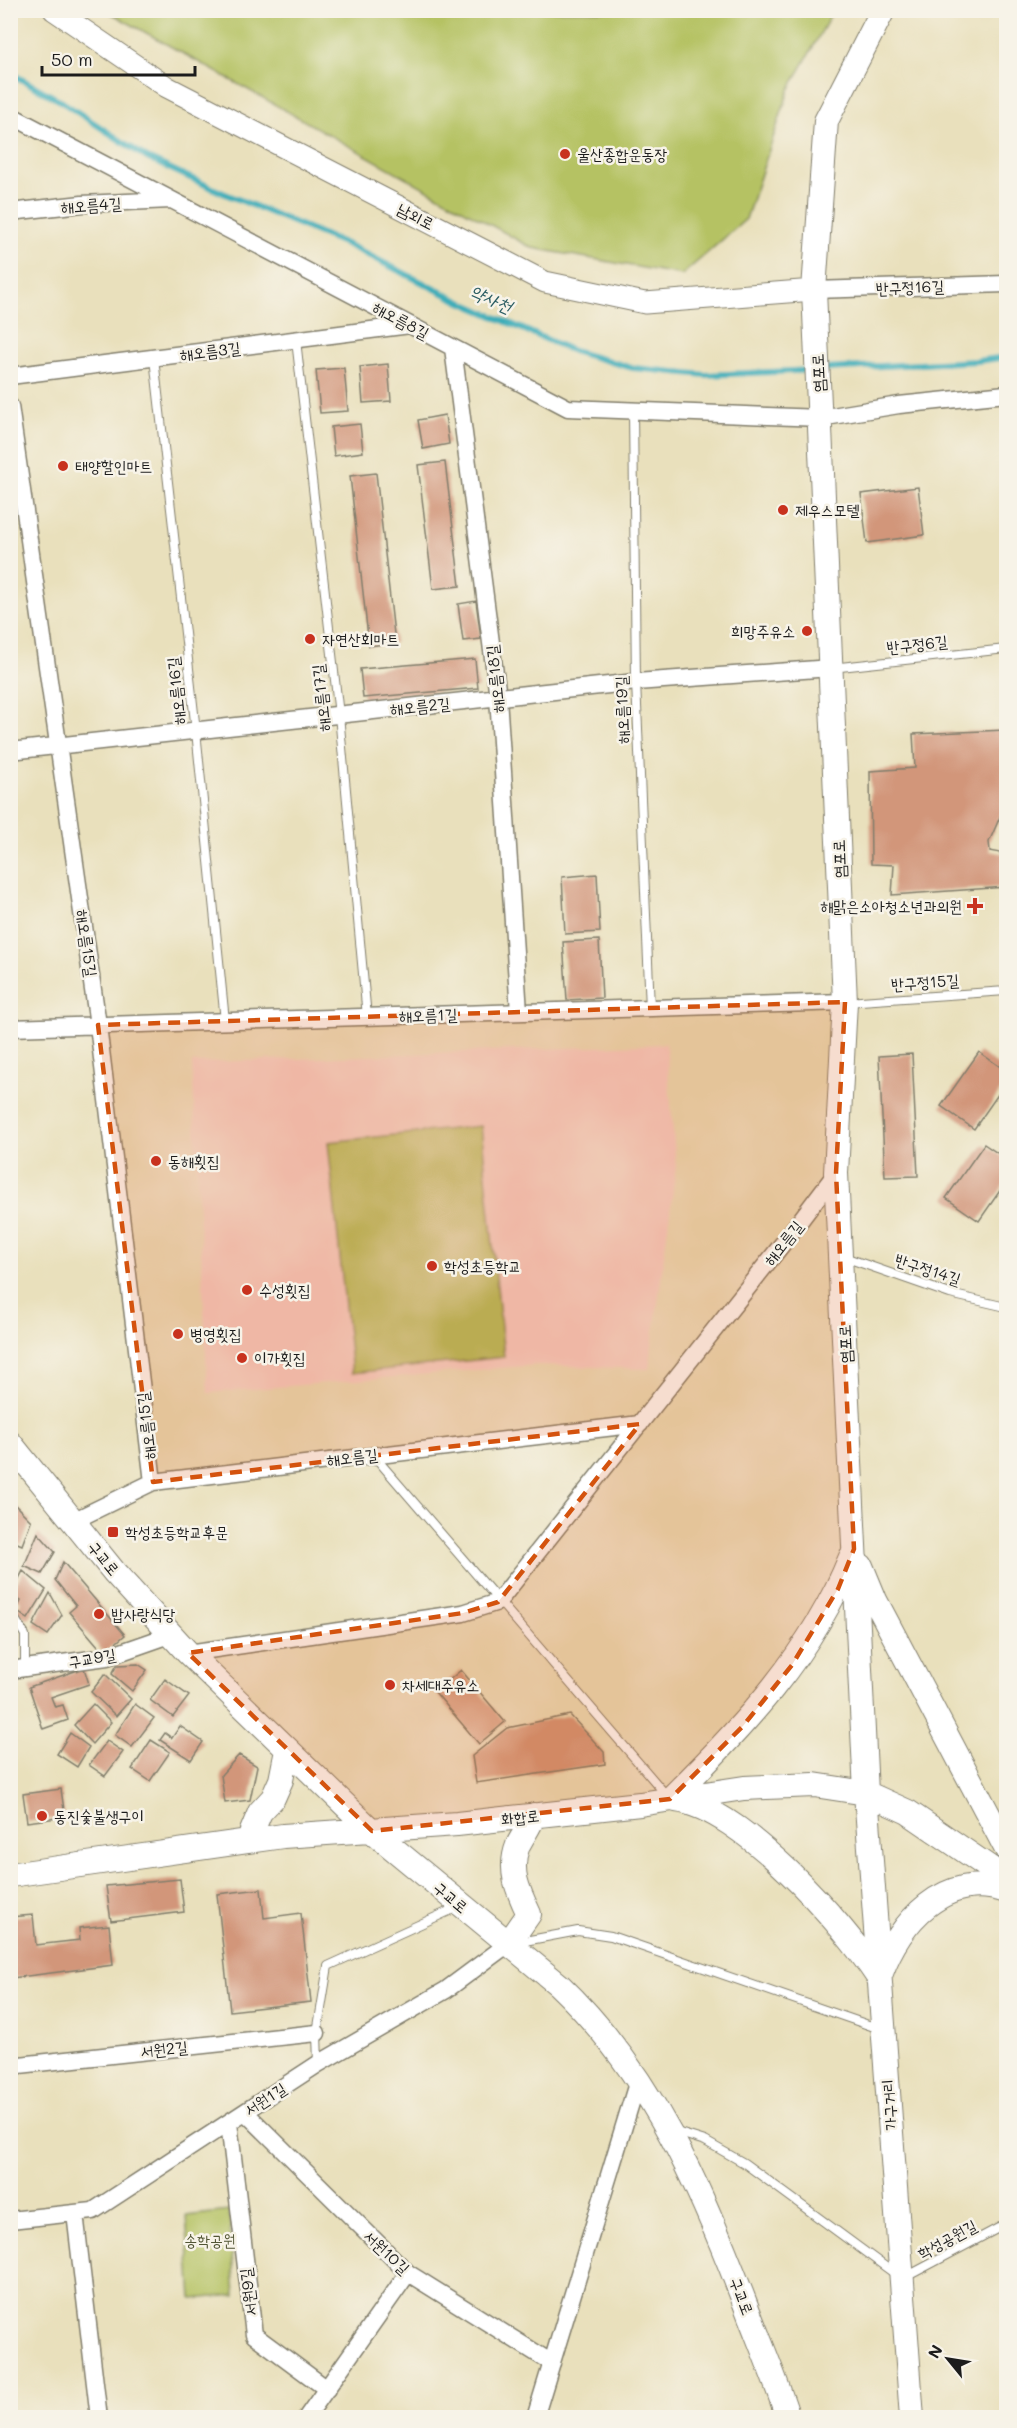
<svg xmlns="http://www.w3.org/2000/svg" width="1017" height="2428" font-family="Mali,'Poor Story',sans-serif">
<rect width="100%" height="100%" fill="#f7f3e8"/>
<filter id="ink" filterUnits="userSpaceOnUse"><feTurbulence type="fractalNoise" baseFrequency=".0167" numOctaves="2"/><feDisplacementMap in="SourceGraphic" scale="12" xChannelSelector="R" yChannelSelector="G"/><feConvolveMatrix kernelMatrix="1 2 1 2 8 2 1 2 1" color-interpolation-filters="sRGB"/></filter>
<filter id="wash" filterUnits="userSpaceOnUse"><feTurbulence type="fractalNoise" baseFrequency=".008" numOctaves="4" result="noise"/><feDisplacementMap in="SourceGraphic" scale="24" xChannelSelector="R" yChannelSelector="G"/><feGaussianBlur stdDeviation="1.35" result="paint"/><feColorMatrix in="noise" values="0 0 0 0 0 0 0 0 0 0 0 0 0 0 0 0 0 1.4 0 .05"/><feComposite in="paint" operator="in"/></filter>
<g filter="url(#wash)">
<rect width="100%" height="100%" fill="#e9e0bc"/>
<path fill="#f7d0cb" d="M666,1044L676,1167L649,1369L537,1365L208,1393L192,1063Z"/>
<path fill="#b5c264" stroke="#686f40" stroke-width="1.5" d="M107,11H833L789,90L746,219L682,275L532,248Z
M481,1126L504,1357L352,1373L328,1142Z
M229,2211L235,2295L192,2299L186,2216Z"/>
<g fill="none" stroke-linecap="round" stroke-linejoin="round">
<path stroke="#3dadb9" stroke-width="6" d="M10,73L59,100L147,158L223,193L348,245L461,302L573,351L633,368L706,375L814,370
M824,369L977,361L1006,357"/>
</g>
<g id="blocks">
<path fill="#d2967a" d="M388,364L391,401L363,403L360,367Z
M344,368L348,411L320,413L316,370Z
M445,415L449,444L423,449L418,420Z
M360,424L363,452L334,456L331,427Z
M445,462L460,586L433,589L418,465Z
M376,473L395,643L369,646L350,476Z
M918,487L924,535L867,543L861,494Z
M476,601L481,639L463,641L458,604Z
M475,659L478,688L363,698L360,669Z
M1006,730V803L989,842L990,851L1006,854V887L892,895L894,865L871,864L870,771L915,768L913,734Z
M597,874L600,932L565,934L562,877Z
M599,940L602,998L567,1000L563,942Z
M979,1052L1006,1071V1083L974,1129L941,1106Z
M912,1054L918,1176L885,1177L879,1056Z
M984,1144L1006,1159V1182L979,1221L946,1198Z
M10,1503L14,1504L31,1521L22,1545L10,1540Z
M38,1533L55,1552L42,1574L24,1566Z
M63,1562L125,1635L104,1653L69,1612L76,1606L55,1580Z
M23,1571L46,1590L28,1619L16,1611L21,1601L10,1595Z
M50,1593L62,1615L48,1635L33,1625Z
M138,1664L147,1670L132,1691L112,1674L117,1665Z
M84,1668L89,1684L51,1697L55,1707L63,1705L68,1720L43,1729L29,1687Z
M461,1670L505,1722L479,1744L435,1692Z
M105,1674L131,1699L116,1716L91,1692Z
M165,1679L189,1696L173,1717L150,1700Z
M93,1704L111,1722L92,1744L74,1725Z
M135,1704L154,1718L132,1747L115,1735Z
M570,1715L604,1752L605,1764L476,1783L472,1756L507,1728Z
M180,1726L203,1742L191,1760L160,1740L165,1733L172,1738Z
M70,1733L89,1747L77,1767L57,1754Z
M151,1740L170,1752L150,1781L132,1769Z
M107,1741L123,1752L105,1776L89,1765Z
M239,1755L257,1766L250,1800L225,1803L221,1775Z
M61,1789L65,1817L27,1822L23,1794Z
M180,1879L184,1912L111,1921L106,1886Z
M261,1889L264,1918L301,1913L311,2002L230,2011L217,1894Z
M33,1915L36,1945L80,1940L79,1928L109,1925L113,1965L12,1978L10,1917Z"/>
</g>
</g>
<g filter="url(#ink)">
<use href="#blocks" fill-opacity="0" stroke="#827e6c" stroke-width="1.5"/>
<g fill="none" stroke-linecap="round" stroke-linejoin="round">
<defs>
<path id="service" d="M296,340L339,715L367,1017
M154,358L196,731L225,1021
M633,411L636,682L650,1008
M831,668L1006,649
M846,1002L1006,991
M844,1257L950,1294L1006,1307
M375,1457L668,1797
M10,1611L25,1635V1668
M514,1943L578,1931L611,1936L880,2029
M318,2064L317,2033L328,1966L458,1907
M673,2131L705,2141L744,2163L902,2279L1006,2224"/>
<path id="minor" d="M10,115L568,408L820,418L899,405L1006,394
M10,212L82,204L171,200
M814,290L1006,284
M453,348L498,697L519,1012
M10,376L410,325
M10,406L98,1025L153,1482
M10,751L636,682L831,668
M10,1028L845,1002
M73,1521L153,1482L640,1424
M188,1653L463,1613L498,1602L784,1242L836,1173
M10,1670L107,1657L170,1635
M10,2066L317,2033
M245,2112L408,2273L552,2363
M229,2123L254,2335L327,2389
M75,2213L99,2418
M10,2220L93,2211L318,2064L446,1990L508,1944
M306,2418L408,2273
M535,2418L638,2080"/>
<path id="tertiary" d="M54,10L167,87L545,282L645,303L814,290"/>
<path id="secondary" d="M883,10L826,121L814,290L845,1002L836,1173L866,1793L912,2418
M10,1443L115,1573L188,1653L372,1831L559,1985C652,2074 701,2188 746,2306C760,2343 776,2380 788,2418
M861,1566L875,1600L1006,1848
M670,1799C743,1727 812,1654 851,1557
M676,1800C741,1808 843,1923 878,1977
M248,1841L260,1812L273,1798L281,1780L287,1750
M10,1875L283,1836L457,1824L640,1804L744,1788L814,1785L866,1793L908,1812L1006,1879
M508,1944L529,1914C518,1891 508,1870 518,1845C523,1835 530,1826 534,1815
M881,1973C899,1922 946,1870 1006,1891"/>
</defs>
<use href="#service" stroke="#827e6c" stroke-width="10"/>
<use href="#minor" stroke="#827e6c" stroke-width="19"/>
<use href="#tertiary" stroke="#827e6c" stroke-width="23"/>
<use href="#secondary" stroke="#827e6c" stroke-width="26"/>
<use href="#service" stroke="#fff" stroke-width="8"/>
<use href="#minor" stroke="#fff" stroke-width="16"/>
<use href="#tertiary" stroke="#fff" stroke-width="21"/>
<use href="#secondary" stroke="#fff" stroke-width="24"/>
</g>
</g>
<path fill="#d4530e" fill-opacity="0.2" stroke="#d4530e" stroke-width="4.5" stroke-dasharray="12 8" stroke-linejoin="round" d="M845,1002L836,1173L854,1549L838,1589L792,1665L743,1726L670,1799L372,1831L188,1653L463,1613L498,1602L640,1424L153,1482L98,1025Z"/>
<g fill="#c8321e" stroke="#f7f3e8" stroke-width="2">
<circle cx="565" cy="154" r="6"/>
<circle cx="63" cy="466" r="6"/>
<circle cx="783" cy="510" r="6"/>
<circle cx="807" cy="631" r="6"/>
<circle cx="310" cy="639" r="6"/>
<path d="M972 897h6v6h6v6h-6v6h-6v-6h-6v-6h6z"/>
<circle cx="156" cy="1161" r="6"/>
<circle cx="432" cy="1266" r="6"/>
<circle cx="247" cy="1290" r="6"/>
<circle cx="178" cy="1334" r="6"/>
<circle cx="242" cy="1358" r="6"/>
<rect x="107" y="1526" width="12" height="12" rx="3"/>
<circle cx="99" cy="1614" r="6"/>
<circle cx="390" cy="1685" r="6"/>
<circle cx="42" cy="1816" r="6"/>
</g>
<g text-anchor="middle" stroke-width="5" stroke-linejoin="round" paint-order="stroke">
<g font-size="16" fill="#1c1c1c" stroke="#f7f3e8" text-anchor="start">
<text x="577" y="160">울산종합운동장</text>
<text x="75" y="472">태양할인마트</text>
<text x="795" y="516">제우스모텔</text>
<text x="795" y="637" text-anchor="end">희망주유소</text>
<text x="322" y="645">자연산회마트</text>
<text x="962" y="912" text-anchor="end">해맑은소아청소년과의원</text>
<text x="168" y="1167">동해횟집</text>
<text x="444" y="1272">학성초등학교</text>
<text x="259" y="1296">수성횟집</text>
<text x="190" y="1340">병영횟집</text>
<text x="254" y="1364">이가횟집</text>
<text x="125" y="1538">학성초등학교후문</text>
<text x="111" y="1620">밥사랑식당</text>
<text x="402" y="1691">차세대주유소</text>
<text x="54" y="1822">동진숯불생구이</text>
</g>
<g font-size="16" fill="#1c1c1c" stroke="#f7f3e8">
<text transform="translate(91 205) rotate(-4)" y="6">해오름4길</text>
<text transform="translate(416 216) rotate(27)" y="6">남외로</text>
<text transform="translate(910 287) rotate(-2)" y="6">반구정16길</text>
<text transform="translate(401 320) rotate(28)" y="6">해오름8길</text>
<text transform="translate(210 351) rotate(-7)" y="6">해오름3길</text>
<text transform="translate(818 373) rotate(-93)" y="6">염포로</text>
<text transform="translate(917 644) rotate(-6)" y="6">반구정6길</text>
<text transform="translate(495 679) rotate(-96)" y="6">해오름18길</text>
<text transform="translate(176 691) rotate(-96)" y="6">해오름16길</text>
<text transform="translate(321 698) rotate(-96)" y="6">해오름17길</text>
<text transform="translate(420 706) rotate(-6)" y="6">해오름2길</text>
<text transform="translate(622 710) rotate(-92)" y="6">해오름19길</text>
<text transform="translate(839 859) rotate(-92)" y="6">염포로</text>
<text transform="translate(87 943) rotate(82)" y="6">해오름15길</text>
<text transform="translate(925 982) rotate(-4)" y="6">반구정15길</text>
<text transform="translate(428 1015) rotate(-2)" y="6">해오름1길</text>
<text transform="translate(783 1243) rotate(-52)" y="6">해오름길</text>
<text transform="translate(928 1269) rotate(18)" y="6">반구정14길</text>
<text transform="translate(845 1344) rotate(-93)" y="6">염포로</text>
<text transform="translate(146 1426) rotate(-97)" y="6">해오름15길</text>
<text transform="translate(352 1457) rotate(-7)" y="6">해오름길</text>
<text transform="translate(104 1558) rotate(50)" y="6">구교로</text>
<text transform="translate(92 1658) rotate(-10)" y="6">구교9길</text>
<text transform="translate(520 1817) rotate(-6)" y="6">화합로</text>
<text transform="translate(451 1897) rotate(40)" y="6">구교로</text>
<text transform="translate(164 2049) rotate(-6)" y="6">서원2길</text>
<text transform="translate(265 2099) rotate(-33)" y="6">서원1길</text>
<text transform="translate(889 2105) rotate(-94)" y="6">가구거리</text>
<text transform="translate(947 2239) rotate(-28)" y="6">학성공원길</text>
<text transform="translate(387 2252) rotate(43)" y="6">서원10길</text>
<text transform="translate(248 2292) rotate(-97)" y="6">서원9길</text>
<text transform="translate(742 2296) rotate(69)" y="6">구교로</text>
</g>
<g font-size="16" fill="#525635" stroke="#f7f3e8">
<text x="210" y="2246">송학공원</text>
</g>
<g font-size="18" font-style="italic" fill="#2b5d63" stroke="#f7f3e8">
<text transform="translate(491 299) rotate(24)" y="6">약사천</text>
</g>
</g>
<rect width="1017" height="2428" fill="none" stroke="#f7f3e8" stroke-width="36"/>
<g transform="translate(948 2359) rotate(300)" stroke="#f7f3e8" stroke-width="4.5" paint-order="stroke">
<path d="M0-4.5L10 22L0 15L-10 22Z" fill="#1c1c1c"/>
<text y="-9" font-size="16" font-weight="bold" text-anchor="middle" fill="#1c1c1c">N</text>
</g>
<path d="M42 66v9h153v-9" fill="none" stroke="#1c1c1c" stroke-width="3"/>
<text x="51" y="66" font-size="18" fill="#1c1c1c" stroke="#f7f3e8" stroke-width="4.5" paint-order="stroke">50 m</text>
</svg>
